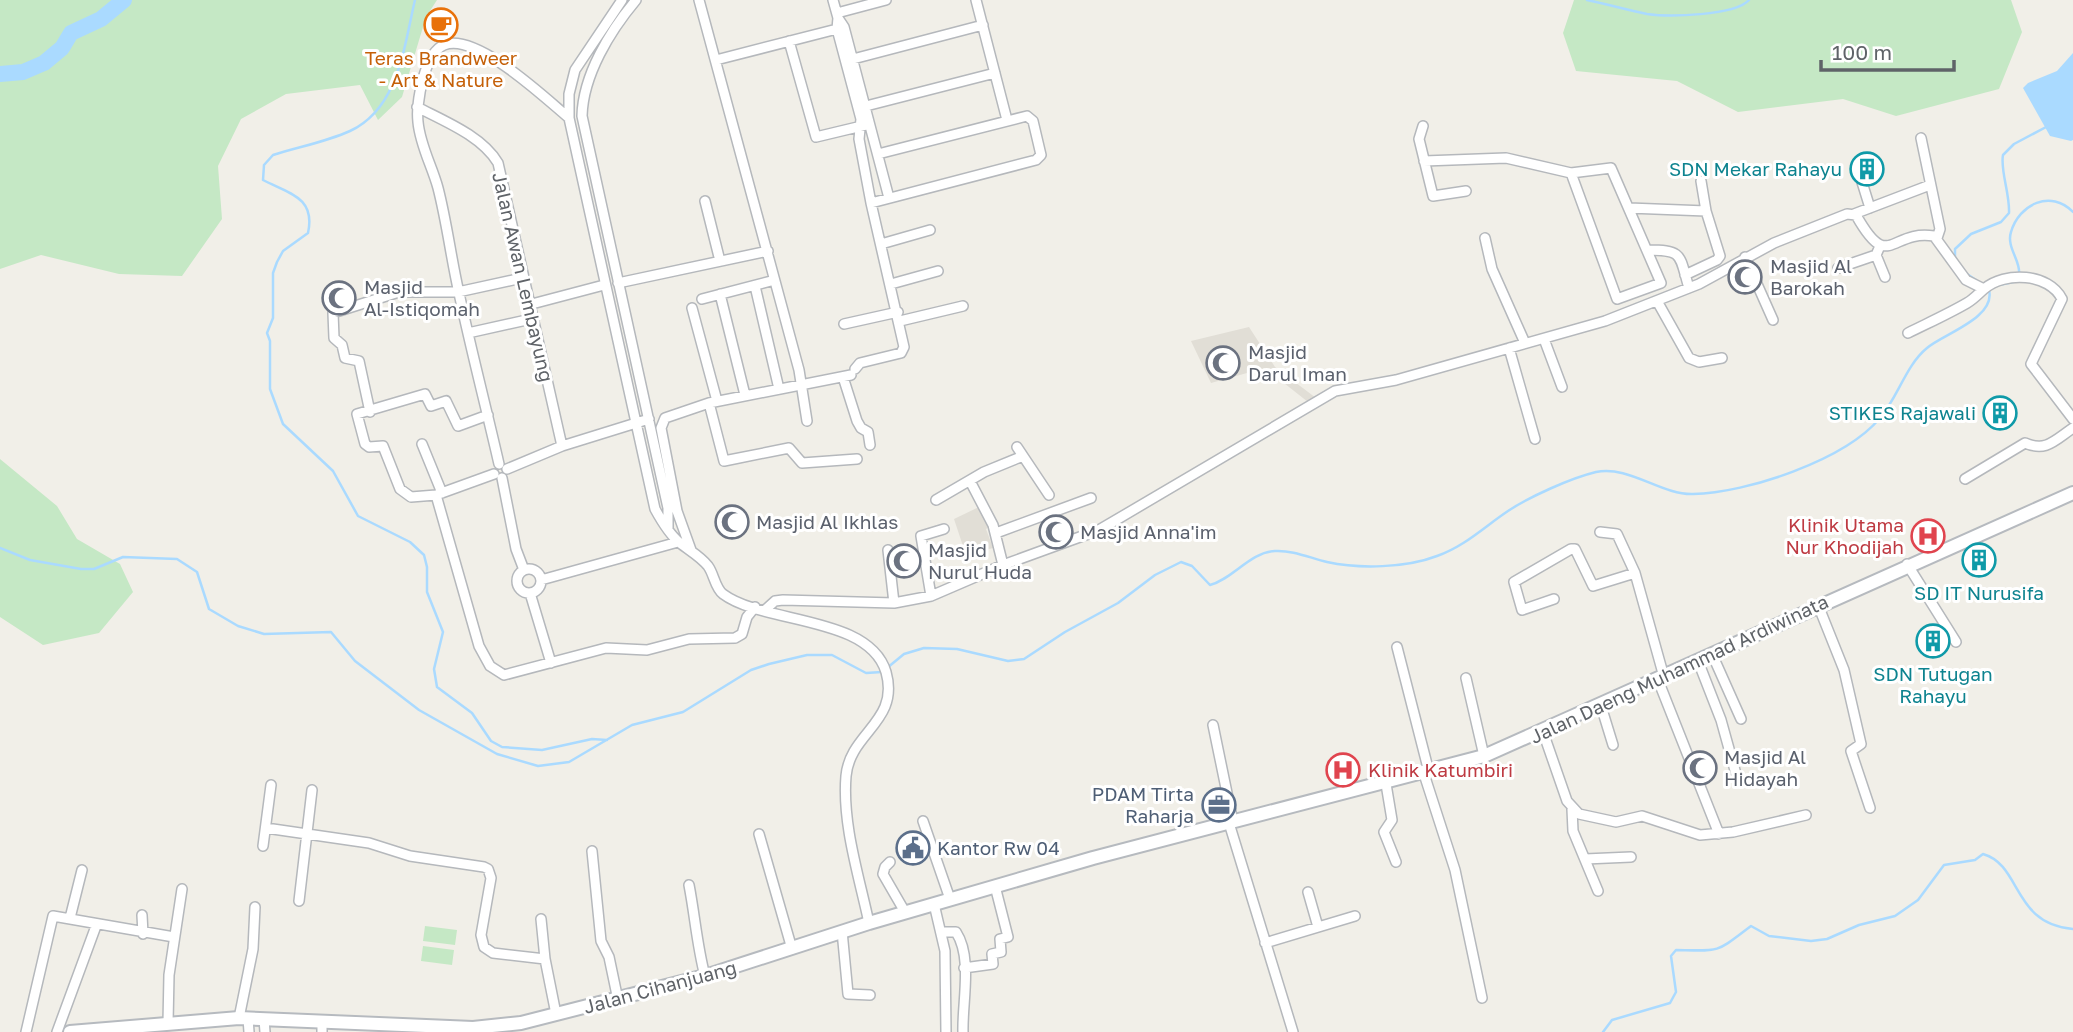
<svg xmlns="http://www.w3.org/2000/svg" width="2073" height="1032" font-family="'Golos Text',sans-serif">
<rect width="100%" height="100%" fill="#f1efe8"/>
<path fill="#e1ded6" d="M1249,327L1275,367L1316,398L1308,402L1265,368L1211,383L1191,341Z
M981,506L990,526L986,529L993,548L966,555L954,519Z"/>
<path fill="#c5e8c5" d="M0,0H437L426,17L402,97L378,120L360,85L286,94L241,119L218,166L222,219L182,276L119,274L41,255L0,269Z
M1574,0H2011L2022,32L1999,89L1896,116L1843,99L1738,112L1677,81L1576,71L1563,33Z
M0,459L57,506L77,539L120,564L133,592L99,633L43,645L0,617Z
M425,926L457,930L455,945L423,941Z
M423,946L454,950L452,965L421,961Z"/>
<path fill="#aadaff" d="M2073,53V140L2071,141L2050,136L2023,88L2028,83L2057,71Z"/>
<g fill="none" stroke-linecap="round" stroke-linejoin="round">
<path stroke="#aadaff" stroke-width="2.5" d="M415,0C404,46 399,108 350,131C326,142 298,147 273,155L264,165L263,180C288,193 316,197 308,233L283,251L277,262L273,273V318L267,333L270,341V389L283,424L333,471L358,516L410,542L424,555L427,567V592L443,632L434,669L437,687L472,713L491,741L502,747L542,750L592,739L607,740
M1587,0C1607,4 1627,10 1647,14C1668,17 1735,16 1749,0
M1955,258V249L1971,234L2001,222L2009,213C2010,194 2000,170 2003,155L2014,144L2048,126
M1964,272L1976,280
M2019,274C2021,261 2006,247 2011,232C2019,204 2051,189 2073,212
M1999,285L2013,282
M0,548L30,560L81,569H94L123,557L177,559L197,572L209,609L238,626L264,634L331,632L355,661L419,710L497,754L538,766L569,762L632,725L683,712L751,670L769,664L807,655H832L866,673L882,672
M887,668L904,654L924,648L957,649L1008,661L1024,659L1065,632L1118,603L1155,575L1181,562L1192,566L1210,585C1233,579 1250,552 1275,551C1293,550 1310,558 1327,562C1359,569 1406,568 1437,556C1465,546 1484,527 1508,511C1529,497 1571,478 1596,472C1629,465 1661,495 1693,494C1747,493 1845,460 1880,418C1898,397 1906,365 1927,348C1943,334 1996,318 1989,290
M1603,1032L1612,1020L1670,1003L1676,992L1671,956L1676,950C1722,951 1715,953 1751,926L1769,936L1811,941L1827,939L1859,925L1895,916L1918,900L1944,865L1975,860L1983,854C2022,865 2012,924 2073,929"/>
<path stroke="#aadaff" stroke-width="16" d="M0,74L23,72L44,63L62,48L71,33L101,19L124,0"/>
<defs>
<path id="street" d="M622,0L575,70L569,94V118L655,509C661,520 670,535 680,543C690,551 700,556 708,566C714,574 715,588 723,594C763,624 869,615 886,672C900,722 850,732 846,776C842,824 859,876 869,923
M636,0C610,31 583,75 582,116L668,508V529
M699,0L799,370L807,421
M833,0L838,18L837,29L861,119L859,139L871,203L904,347L901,353L860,363L855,369
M976,0L1007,120
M837,13L886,0
M838,18L844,27L889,198
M789,41L816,137L866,125
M853,59L983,25
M716,60L837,29
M866,106L995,73
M417,107C444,121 482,136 498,163L562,446
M1423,126L1419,139L1433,196L1466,191
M1921,138L1940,229L1937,238
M1424,161L1506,158L1571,173L1611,168L1661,283L1617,299L1571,173
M1861,179L1870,208
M705,201L720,261
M871,203L1036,160L1041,155L1033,121L1027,116L878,154
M1629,208L1706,211
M1854,214L1930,185
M1485,238L1492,269L1525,343
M881,244L930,230
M1648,250C1684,250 1679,255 1689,288
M1876,255L1885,277
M1745,257L1773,320
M1838,268L1876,255L1880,246
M1685,275L1717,260L1720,256L1706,211L1701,181
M618,283L768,251
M891,284L938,271
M755,286L779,389
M720,294L745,395
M702,299L771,281
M1657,301L1689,358L1699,362L1722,358
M528,305L604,285
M692,308L717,401
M900,321L963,306
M844,324L898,312
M468,333L531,319
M1908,333C1928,323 1948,314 1967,303C1974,299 1978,294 1984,289C2005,271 2049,273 2062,299L2031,364L2073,419
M1544,339L1562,387
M1509,348L1535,439
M843,377L857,421L861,428L868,432L870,445
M709,403L724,461L789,448L802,463L857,459
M370,412L359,361L345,358L342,345L334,338L333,313L399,292H458L522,278
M488,415L458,426L446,401L431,406L425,394L357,414L365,444L369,447L383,446L400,489L411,497L436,495L494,474
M422,444L442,493
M1017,447L1049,495
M499,464C486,407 471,350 459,293C451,258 447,223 438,188C432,166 420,145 418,122C416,104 424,53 444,45C476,32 545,98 569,118
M507,469L562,446L649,419
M502,478L516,549L524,570
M1965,479L2025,443C2046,452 2054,441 2073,428
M970,481L993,525L1003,565
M436,495L479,646L490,666L504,675L606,648L647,650L689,639L735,638L742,634L747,617L755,607
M936,500L984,472L1023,456
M1600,532L1617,534L1635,573L1664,677
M996,533L1091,498
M691,550L677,511L661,428L665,418L709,403L851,375
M888,550L894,603
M1907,564L1956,642
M517 581a12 12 0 1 1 24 0a12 12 0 1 1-24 0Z
M541,580L678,542
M530,593L551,663
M931,596L921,536L944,529
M1554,599L1522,610L1514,582L1571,549H1575L1593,586L1635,573
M1818,605L1844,670L1861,744L1851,751L1870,808
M765,610L775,601L783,600L894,603L931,596L1003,565L1099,530L1335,391L1396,380L1605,321L1699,284L1774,243L1847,214L1856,215C1889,274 1890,229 1934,236L1966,280L1984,289
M1397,647L1429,772
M1712,654L1741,719
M1698,661L1721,720L1736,774
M1466,678L1484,756
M1658,680L1719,834
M1601,706L1613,745
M1213,725L1233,822
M1543,732L1567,801L1579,814L1616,822L1642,816L1700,835L1733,832L1806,815
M1424,774L1455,870L1482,998
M1386,784L1392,820L1384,832L1396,862
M1572,809L1573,831L1598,891
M923,821L950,899
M1229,823L1293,1032
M266,828L369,843L410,856L484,867L488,869L491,878L481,935L484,947L493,953L545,959
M759,834L792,949
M263,846L271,785
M592,851L601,941L609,957L618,1000
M1585,859L1631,857
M890,862L885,867L883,874L905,912
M689,885C695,916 697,946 705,976
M1308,892L1318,927
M299,901L312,790
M934,904L945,951L946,1032
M142,915L143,934
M70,918L82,870
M541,919L545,959L556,1014
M842,931L848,994L870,995
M941,932H956C973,958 962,1002 963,1032
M1265,943L1355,916
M964,968L993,964L992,954L1001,952L1000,939L1008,937L995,886
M239,1018L253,949L255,907
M248,1018L249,1032
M264,1019L265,1032
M168,1023L169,975L182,889
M26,1032L53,916L174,937
M57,1032L96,926
M322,1032V1021"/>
<path id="secondary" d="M70,1032L239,1018L473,1028L521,1023L705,976L869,923L1093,858L1484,756L2073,493"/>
</defs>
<use href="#street" stroke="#b5b8bc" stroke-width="12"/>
<use href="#secondary" stroke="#b6babf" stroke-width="16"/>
<use href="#street" stroke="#fff" stroke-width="9"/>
<use href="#secondary" stroke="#fff" stroke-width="12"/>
</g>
<defs>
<symbol id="cafe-ring" viewBox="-11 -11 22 22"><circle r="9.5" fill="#fff" stroke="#e8710a" stroke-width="1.5"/><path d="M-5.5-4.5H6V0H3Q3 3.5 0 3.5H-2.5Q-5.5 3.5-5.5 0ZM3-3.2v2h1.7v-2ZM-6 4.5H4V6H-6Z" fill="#e8710a"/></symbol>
<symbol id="building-ring" viewBox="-11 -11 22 22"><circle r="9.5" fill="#fff" stroke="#0f9aa8" stroke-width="1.5"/><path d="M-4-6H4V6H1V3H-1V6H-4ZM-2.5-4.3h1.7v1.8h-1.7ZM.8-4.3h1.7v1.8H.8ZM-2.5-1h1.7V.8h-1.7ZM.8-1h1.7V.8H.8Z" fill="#0f9aa8"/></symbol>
<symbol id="mosque-ring" viewBox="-11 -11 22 22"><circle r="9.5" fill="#fff" stroke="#6b7280" stroke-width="1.5"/><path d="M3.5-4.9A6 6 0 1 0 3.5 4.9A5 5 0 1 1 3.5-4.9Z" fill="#6b7280"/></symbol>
<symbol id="hospital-ring" viewBox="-11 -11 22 22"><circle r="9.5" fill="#fff" stroke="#e0444e" stroke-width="1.5"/><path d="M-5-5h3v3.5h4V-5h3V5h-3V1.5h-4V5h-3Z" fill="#e0444e"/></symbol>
<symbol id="office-ring" viewBox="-11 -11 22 22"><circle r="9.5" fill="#fff" stroke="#5c6f8a" stroke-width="1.5"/><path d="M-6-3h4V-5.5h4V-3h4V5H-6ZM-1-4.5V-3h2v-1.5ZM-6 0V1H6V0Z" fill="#5c6f8a"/></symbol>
<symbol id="civic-ring" viewBox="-11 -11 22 22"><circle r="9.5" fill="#fff" stroke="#5c6f8a" stroke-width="1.5"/><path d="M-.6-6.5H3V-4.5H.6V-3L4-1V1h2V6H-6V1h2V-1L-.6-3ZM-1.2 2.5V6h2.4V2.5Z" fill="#5c6f8a"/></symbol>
</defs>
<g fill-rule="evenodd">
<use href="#cafe-ring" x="422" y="6" width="38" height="38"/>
<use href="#building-ring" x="1848" y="150" width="38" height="38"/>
<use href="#mosque-ring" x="1726" y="258" width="38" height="38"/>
<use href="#mosque-ring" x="320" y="279" width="38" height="38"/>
<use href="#mosque-ring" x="1204" y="344" width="38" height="38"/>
<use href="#building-ring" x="1981" y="394" width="38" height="38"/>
<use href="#mosque-ring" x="713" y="503" width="38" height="38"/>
<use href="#mosque-ring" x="1037" y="513" width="38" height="38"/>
<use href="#hospital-ring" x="1909" y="517" width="38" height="38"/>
<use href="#building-ring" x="1960" y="541" width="38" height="38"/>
<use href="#mosque-ring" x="885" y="542" width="38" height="38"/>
<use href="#building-ring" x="1914" y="622" width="38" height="38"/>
<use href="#mosque-ring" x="1681" y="749" width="38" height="38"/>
<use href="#hospital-ring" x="1324" y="751" width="38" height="38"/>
<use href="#office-ring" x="1200" y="786" width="38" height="38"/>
<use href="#civic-ring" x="894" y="829" width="38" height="38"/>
</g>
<g text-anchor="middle" stroke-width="6" stroke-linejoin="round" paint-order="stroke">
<g font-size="19" fill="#c56008" stroke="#fff">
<text x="441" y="65">Teras Brandweer<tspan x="441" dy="22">- Art &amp; Nature</tspan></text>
</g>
<g font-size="19" fill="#0d838f" stroke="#fff" text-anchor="end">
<text x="1842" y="176">SDN Mekar Rahayu</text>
<text x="1976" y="420">STIKES Rajawali</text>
<text x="1979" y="600" text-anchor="middle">SD IT Nurusifa</text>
<text x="1933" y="681" text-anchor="middle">SDN Tutugan<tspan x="1933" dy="22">Rahayu</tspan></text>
</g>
<g font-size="19" fill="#5b616d" stroke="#fff" text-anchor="start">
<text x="1770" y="273">Masjid Al<tspan x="1770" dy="22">Barokah</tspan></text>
<text x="364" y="294">Masjid<tspan x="364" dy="22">Al-Istiqomah</tspan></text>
<text x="1248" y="359">Masjid<tspan x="1248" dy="22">Darul Iman</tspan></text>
<text x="756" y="529">Masjid Al Ikhlas</text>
<text x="1080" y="539">Masjid Anna'im</text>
<text x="928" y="557">Masjid<tspan x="928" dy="22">Nurul Huda</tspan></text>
<text x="1724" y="764">Masjid Al<tspan x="1724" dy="22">Hidayah</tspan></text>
</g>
<g font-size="19" fill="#5f6368" stroke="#fff">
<text transform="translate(523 277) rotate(77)" y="7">Jalan Awan Lembayung</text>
<text transform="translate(1679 669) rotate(-25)" y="7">Jalan Daeng Muhammad Ardiwinata</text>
<text transform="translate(660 987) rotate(-15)" y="7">Jalan Cihanjuang</text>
</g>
<g font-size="19" fill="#be3a42" stroke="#fff" text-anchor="end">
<text x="1904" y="532">Klinik Utama<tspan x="1904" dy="22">Nur Khodijah</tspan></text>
<text x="1368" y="777" text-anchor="start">Klinik Katumbiri</text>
</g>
<g font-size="19" fill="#4e5e75" stroke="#fff" text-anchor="end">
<text x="1194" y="801">PDAM Tirta<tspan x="1194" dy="22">Raharja</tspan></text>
<text x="937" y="855" text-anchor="start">Kantor Rw 04</text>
</g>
</g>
<path d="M1821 60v10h133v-10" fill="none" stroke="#5f6368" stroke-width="3.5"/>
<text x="1832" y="60" font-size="21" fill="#5f6368" stroke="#ffffff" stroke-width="5" paint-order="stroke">100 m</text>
</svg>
